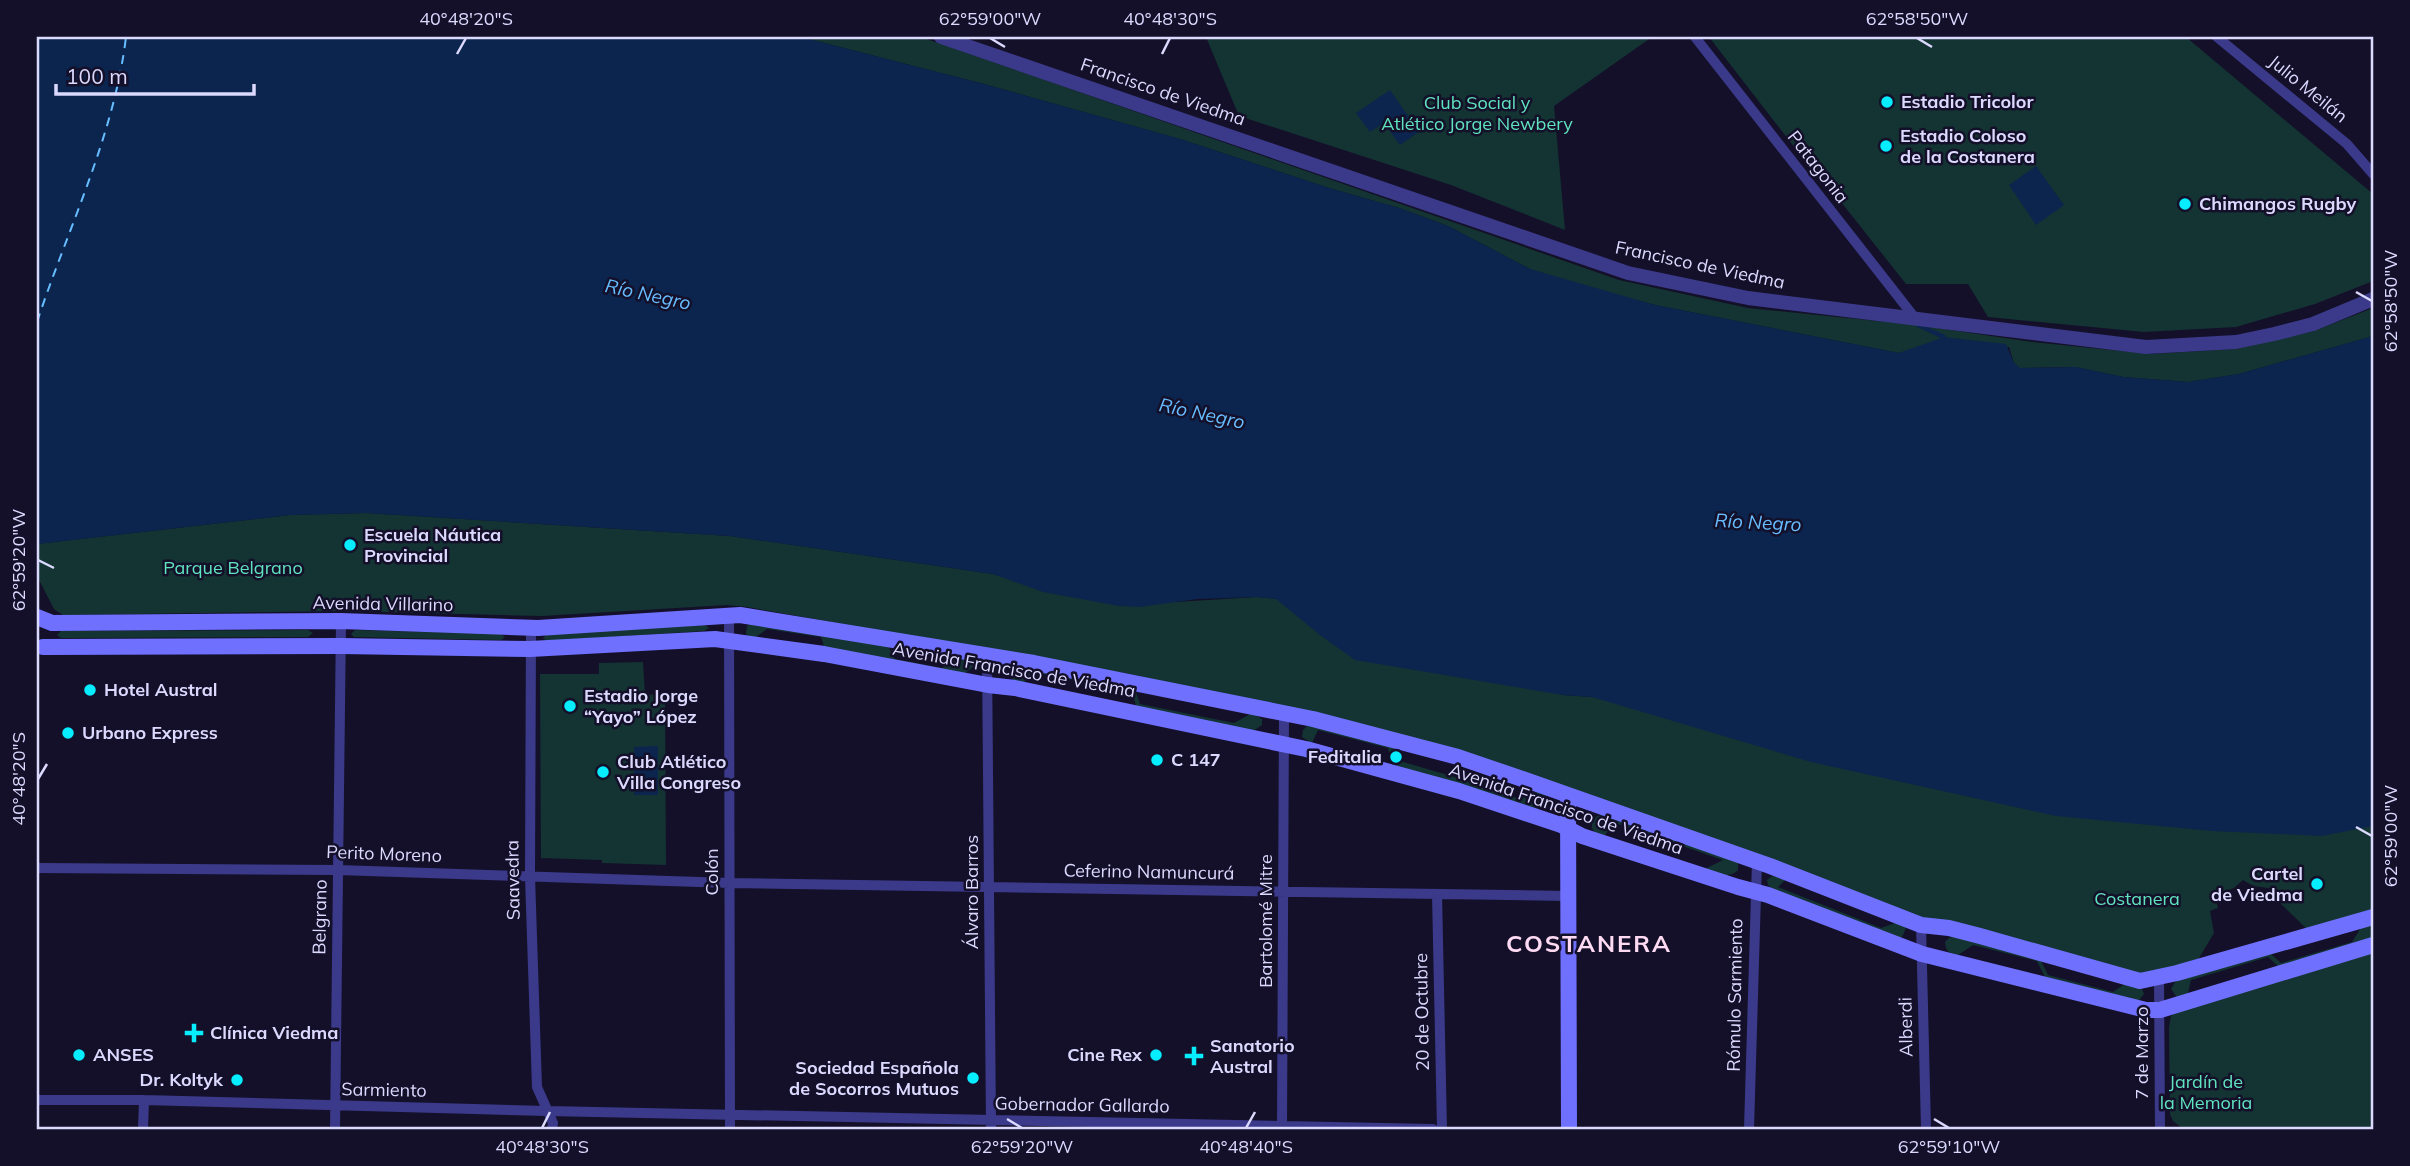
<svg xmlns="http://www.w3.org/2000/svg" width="2410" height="1166" font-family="Mulish,sans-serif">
<rect width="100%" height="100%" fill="#14102a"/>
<path fill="#133432" d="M801,37H921L1619,280L1748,308L1917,325L2032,342L2151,354L2236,349L2314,331L2373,308V336L2239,374L2188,382L2123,377L2076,367L2020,368L2014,363L2009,347L1910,350L1899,353L1655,305L1583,286L1530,269L1448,226L1399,208L1329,188L1180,139L984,84Z
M1206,37H1652L1554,106L1565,230L1451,185L1239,116Z
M1709,37H2186L2373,194V281L2315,304L2236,327L2144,332L1988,317L1968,284H1906L1826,183L1819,179Z
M366,513L730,536L993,574L1053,593L1159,603L1257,597L1277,599L1563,695L1592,697L2373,799V912L2309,931L2281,904L2277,889L2253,886L2243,880L2234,888L2214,895L2218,908L2210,911L2214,933L2196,963L2142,977L1923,918L1761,856L1261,704L1135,675L747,607L727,605L542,616L345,611L63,615L54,609L37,576V544L290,515Z
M751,623L887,644L895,659L942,668L959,656C967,658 971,658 973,667L964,674L825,649L821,637L767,629L753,639L746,634L747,626Z
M705,625L709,628L704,631L547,641L543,638L547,634Z
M308,630L313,633L308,637L61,638L57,635L61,631Z
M355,630L501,634L505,637L501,640L354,637L351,634Z
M643,662L645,695L665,694L666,865L602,863V860L541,858L540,674H599V663Z
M1019,666L1135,689L1140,704L1234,723L1252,713L1262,719V725L1253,731L1136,706L1132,691L1037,673L1021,684L1012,679L1011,673Z
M1308,725L1396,746L1400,761L1461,779L1520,799L1538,790L1547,797V803L1542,808L1535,809L1392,765L1388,748L1318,730L1312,743L1302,737L1303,730Z
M1604,815L1732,858L1738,863V870C1728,880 1717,873 1705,869L1723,860L1615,823L1604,836L1595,833L1592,828V821L1597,816Z
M1772,876L1786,879L1778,887L1881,928L1898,922L1906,928L1902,937H1896L1774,890L1768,885L1767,880Z
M2373,925V940L2279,967L2268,957L2191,980L2187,997L2178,999L2171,989L2177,979L2270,953L2281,963L2352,942L2362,926Z
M1955,936L2039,957L2048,975L2113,992L2126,983L2142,989L2144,994L2139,1000L2133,1001L2045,977L2037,961L1973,945L1958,955C1949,953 1946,952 1945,942L1949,938Z
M2373,950V1129H2183L2173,1121L2170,1114L2169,1027L2171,1016L2174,1013Z"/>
<path fill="#0b254e" d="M37,37H801L984,84L1180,139L1329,188L1399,208L1448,226L1530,269L1655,305L1899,353L1944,337L2006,344L2014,363L2020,368L2076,367L2123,377L2188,382L2239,374L2373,336V826L2322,836L2212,831L2056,816L1811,762L1592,697L1563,695L1355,660L1320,635L1276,599L1257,597L1197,599L1140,607L1119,606L1043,592L993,574L730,536L366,513L290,515L37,544Z
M1390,90L1419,132L1400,145L1384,123L1370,132L1356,113Z
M2036,166L2064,205L2036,225L2009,185Z
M658,746V795H634V747Z"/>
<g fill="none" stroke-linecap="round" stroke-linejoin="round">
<path stroke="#0b254e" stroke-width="4.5" d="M1918,325L1944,337"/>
<path stroke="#67bdff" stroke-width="2" stroke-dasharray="9 7" stroke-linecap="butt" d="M37,322C68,228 114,136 126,37"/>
<path stroke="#3b3a8a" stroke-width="10" d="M1695,37L1915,318
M2217,37L2347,144L2373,174
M729,615L730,1129
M531,627L530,877L537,1087L553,1123L552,1129
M987,655L991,1129
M37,868L338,870L730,883L1567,896
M1437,894L1442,1129
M1921,925L1926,1129
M2159,977L2160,1129
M37,1100H144L547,1111L1433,1129
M143,1129L144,1100
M335,1129L341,621
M1282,1129L1284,713
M1749,1129L1757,861"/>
<path stroke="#3b3a8a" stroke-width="14" d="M941,37L1628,273L1748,298L2146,347L2236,342L2274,334L2313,324L2373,299"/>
<path stroke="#7070ff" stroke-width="16" d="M37,617L52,623L341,621L538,628L740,615L1034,663L1313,719L1458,757L1537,784L1770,866L1921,925L1949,928L1980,936L2140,981L2177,973L2373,917
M43,647L341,646L530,649L715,639L824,654L988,685L1015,688L1306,749L1459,791L1561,825L1582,836L1738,887L1768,895L1922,954L2146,1010H2160L2373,945
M1568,795L1569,1129"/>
</g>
<path fill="none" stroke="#dcd9ff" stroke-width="2.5" d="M990,38L1005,47M1917,38L1932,47M457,54L466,38M1162,54L1170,38M2356,292L2372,301M38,560L54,568M38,779L47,764M2356,827L2372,836M1007,1119L1022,1128M1934,1119L1949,1128M542,1128L550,1112M1246,1128L1255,1112"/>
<g fill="#05edff" stroke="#14102a" stroke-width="2.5">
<circle cx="1887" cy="102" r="7"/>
<circle cx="1886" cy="146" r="7"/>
<circle cx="2185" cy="204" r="7"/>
<circle cx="350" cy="545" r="7"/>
<circle cx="90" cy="690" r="7"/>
<circle cx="570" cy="706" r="7"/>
<circle cx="68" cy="733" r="7"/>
<circle cx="1396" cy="757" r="7"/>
<circle cx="1157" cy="760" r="7"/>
<circle cx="603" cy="772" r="7"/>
<circle cx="2317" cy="884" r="7"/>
<path d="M190.5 1022.5h7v7h7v7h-7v7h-7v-7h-7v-7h7z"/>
<circle cx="79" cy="1055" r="7"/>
<circle cx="1156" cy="1055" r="7"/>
<path d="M1190.5 1045.5h7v7h7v7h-7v7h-7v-7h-7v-7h7z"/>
<circle cx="973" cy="1078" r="7"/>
<circle cx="237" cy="1080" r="7"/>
</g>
<g text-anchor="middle" stroke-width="5" stroke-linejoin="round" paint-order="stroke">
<g font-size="18" fill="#dcd9ff" stroke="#14102a">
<text transform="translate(2308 89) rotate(39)" y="6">Julio Meilán</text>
<text transform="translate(1163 92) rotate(19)" y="6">Francisco de Viedma</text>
<text transform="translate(1818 167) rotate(52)" y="6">Patagonia</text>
<text transform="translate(1700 265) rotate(12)" y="6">Francisco de Viedma</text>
<text transform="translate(383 604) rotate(1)" y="6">Avenida Villarino</text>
<text transform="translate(1014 670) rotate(10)" y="6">Avenida Francisco de Viedma</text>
<text transform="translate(1566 809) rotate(19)" y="6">Avenida Francisco de Viedma</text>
<text transform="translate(384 854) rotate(2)" y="6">Perito Moreno</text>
<text transform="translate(712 872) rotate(-90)" y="6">Colón</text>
<text transform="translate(1149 872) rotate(1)" y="6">Ceferino Namuncurá</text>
<text transform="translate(513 880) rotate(-91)" y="6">Saavedra</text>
<text transform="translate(972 892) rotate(-90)" y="6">Álvaro Barros</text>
<text transform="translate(320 917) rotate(-89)" y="6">Belgrano</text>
<text transform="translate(1266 921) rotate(-90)" y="6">Bartolomé Mitre</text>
<text transform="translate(1735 995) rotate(-89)" y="6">Rómulo Sarmiento</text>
<text transform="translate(1422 1012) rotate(-91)" y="6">20 de Octubre</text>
<text transform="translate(1906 1027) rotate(-91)" y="6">Alberdi</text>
<text transform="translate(2142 1053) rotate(-90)" y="6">7 de Marzo</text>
<text transform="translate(384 1090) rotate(1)" y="6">Sarmiento</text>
<text transform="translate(1082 1105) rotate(1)" y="6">Gobernador Gallardo</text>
</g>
<g font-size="18" font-weight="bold" fill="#dcd9ff" stroke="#14102a" text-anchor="start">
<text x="1901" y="108">Estadio Tricolor</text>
<text x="1900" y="142">Estadio Coloso<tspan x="1900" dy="21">de la Costanera</tspan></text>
<text x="2199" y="210">Chimangos Rugby</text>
<text x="364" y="541">Escuela Náutica<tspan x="364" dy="21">Provincial</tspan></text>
<text x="104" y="696">Hotel Austral</text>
<text x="584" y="702">Estadio Jorge<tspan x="584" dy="21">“Yayo” López</tspan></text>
<text x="82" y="739">Urbano Express</text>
<text x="1382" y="763" text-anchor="end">Feditalia</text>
<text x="1171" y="766">C 147</text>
<text x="617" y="768">Club Atlético<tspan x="617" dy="21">Villa Congreso</tspan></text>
<text x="2303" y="880" text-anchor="end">Cartel<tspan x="2303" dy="21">de Viedma</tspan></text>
<text x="210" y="1039">Clínica Viedma</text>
<text x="1210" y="1052">Sanatorio<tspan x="1210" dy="21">Austral</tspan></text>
<text x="93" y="1061">ANSES</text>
<text x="1142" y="1061" text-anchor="end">Cine Rex</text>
<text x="959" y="1074" text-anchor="end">Sociedad Española<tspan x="959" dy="21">de Socorros Mutuos</tspan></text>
<text x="223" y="1086" text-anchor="end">Dr. Koltyk</text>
</g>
<g font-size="18" fill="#60e4bf" stroke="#14102a">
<text x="1477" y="109">Club Social y<tspan x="1477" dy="21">Atlético Jorge Newbery</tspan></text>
<text x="233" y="574">Parque Belgrano</text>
<text x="2137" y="905">Costanera</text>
<text x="2206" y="1088">Jardín de<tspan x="2206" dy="21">la Memoria</tspan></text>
</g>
<g font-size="19" font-style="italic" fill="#67bdff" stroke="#14102a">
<text transform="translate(648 294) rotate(12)" y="7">Río Negro</text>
<text transform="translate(1202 413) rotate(12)" y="7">Río Negro</text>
<text transform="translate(1758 522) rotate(3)" y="7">Río Negro</text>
</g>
<g font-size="24" font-weight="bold" letter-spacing="2" fill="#ffdbf3" stroke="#14102a">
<text x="1589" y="952">COSTANERA</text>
</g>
</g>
<rect width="2410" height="1166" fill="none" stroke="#14102a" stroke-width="77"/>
<path d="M56 84v10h198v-10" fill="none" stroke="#dcd9ff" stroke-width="3.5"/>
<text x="66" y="84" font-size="21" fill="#dcd9ff" stroke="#14102a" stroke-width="5" paint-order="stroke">100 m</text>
<rect x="38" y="38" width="2334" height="1090" fill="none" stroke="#dcd9ff" stroke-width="2.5"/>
<g font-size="18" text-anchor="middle" fill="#dcd9ff">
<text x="466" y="25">40°48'20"S</text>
<text x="990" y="25">62°59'00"W</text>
<text x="1170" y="25">40°48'30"S</text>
<text x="1917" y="25">62°58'50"W</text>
<text transform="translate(2391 301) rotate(-90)" y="6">62°58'50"W</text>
<text transform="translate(19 560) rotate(-90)" y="6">62°59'20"W</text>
<text transform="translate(19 779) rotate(-90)" y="6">40°48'20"S</text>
<text transform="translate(2391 836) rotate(-90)" y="6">62°59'00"W</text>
<text x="542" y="1153">40°48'30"S</text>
<text x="1022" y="1153">62°59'20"W</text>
<text x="1246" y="1153">40°48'40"S</text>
<text x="1949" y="1153">62°59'10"W</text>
</g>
</svg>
